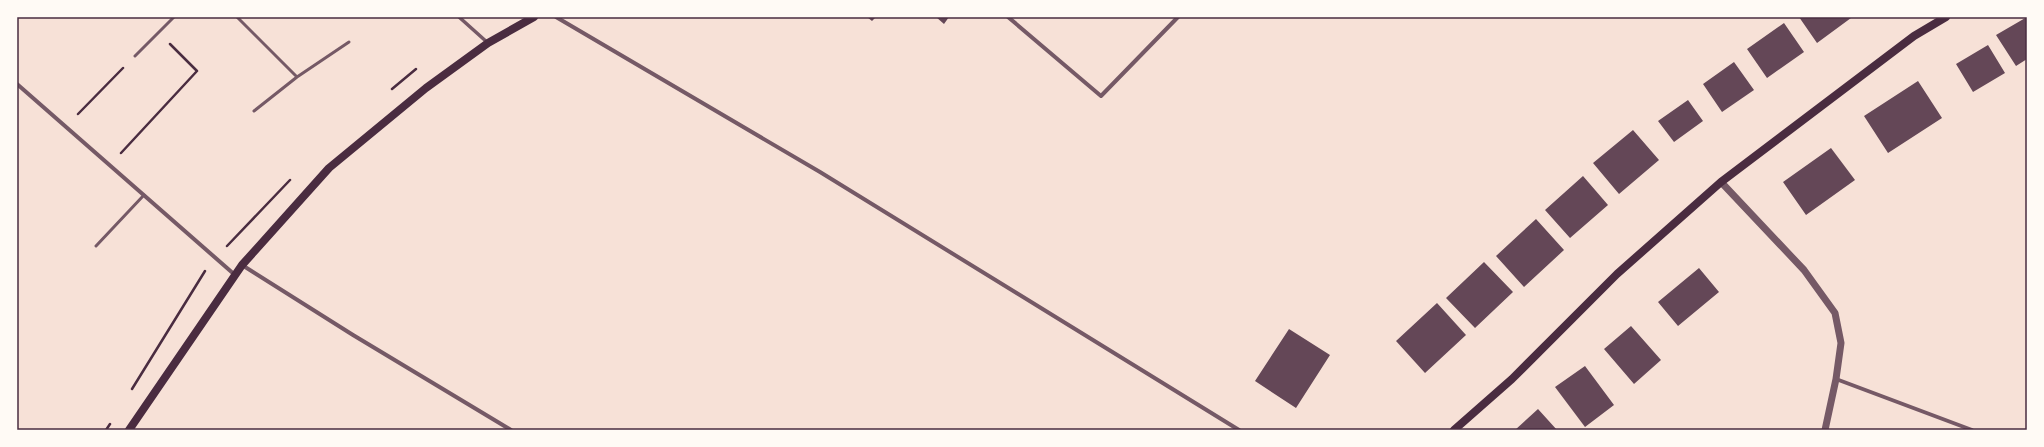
<svg xmlns="http://www.w3.org/2000/svg" width="2044" height="447" font-family="Cabin,sans-serif">
<rect width="100%" height="100%" fill="#f7e1d7"/>
<path fill="#644757" d="M867,17H876L872,21Z
M936,17H949L944,24Z
M1799,17H1850L1851,18L1817,43Z
M2027,17V59L2016,66L1996,35Z
M1784,23L1804,52L1767,78L1747,49Z
M1988,45L2005,73L1973,92L1956,64Z
M1734,62L1754,90L1722,112L1703,84Z
M1918,81L1942,118L1888,153L1864,116Z
M1688,100L1703,121L1674,142L1658,121Z
M1633,130L1659,160L1619,194L1593,163Z
M1831,148L1855,180L1806,215L1783,182Z
M1583,176L1608,205L1570,238L1545,210Z
M1536,219L1564,250L1524,287L1496,256Z
M1484,262L1513,292L1475,328L1446,298Z
M1699,268L1719,292L1678,326L1658,302Z
M1437,303L1466,335L1425,373L1396,341Z
M1631,326L1661,360L1634,384L1604,349Z
M1289,329L1330,355L1296,408L1255,381Z
M1585,366L1614,405L1585,427L1555,387Z
M1538,409L1557,430H1515Z"/>
<g fill="none" stroke-linecap="round" stroke-linejoin="round">
<path stroke="#4a2c40" stroke-width="2.5" d="M392,89L416,69
M78,114L123,68
M121,153L197,71L170,44
M227,246L290,180
M132,389L205,271
M106,430L110,424"/>
<path stroke="#755966" stroke-width="3" d="M237,17L297,77
M135,56L174,17
M254,111L297,77L349,42
M96,246L144,195"/>
<path stroke="#755966" stroke-width="3.5" d="M459,17L488,43"/>
<path stroke="#755966" stroke-width="4" d="M556,17L820,172L1239,430
M1008,17L1101,96L1178,17
M17,84L235,275
M242,265L353,335L511,430
M1836,379L1972,430"/>
<path stroke="#755966" stroke-width="7" d="M1721,182L1804,270L1835,313L1841,343L1836,379L1825,430"/>
<path stroke="#4a2c40" stroke-width="8" d="M129,430L242,265L329,168L426,88L488,43L534,17
M1454,430L1512,379L1617,274L1721,182L1914,36L1946,17"/>
</g>
<rect width="2044" height="447" fill="none" stroke="#fffaf5" stroke-width="36"/>
<rect x="18" y="18" width="2008" height="411" fill="none" stroke="#4a2c40" stroke-width="1.5"/>
</svg>
